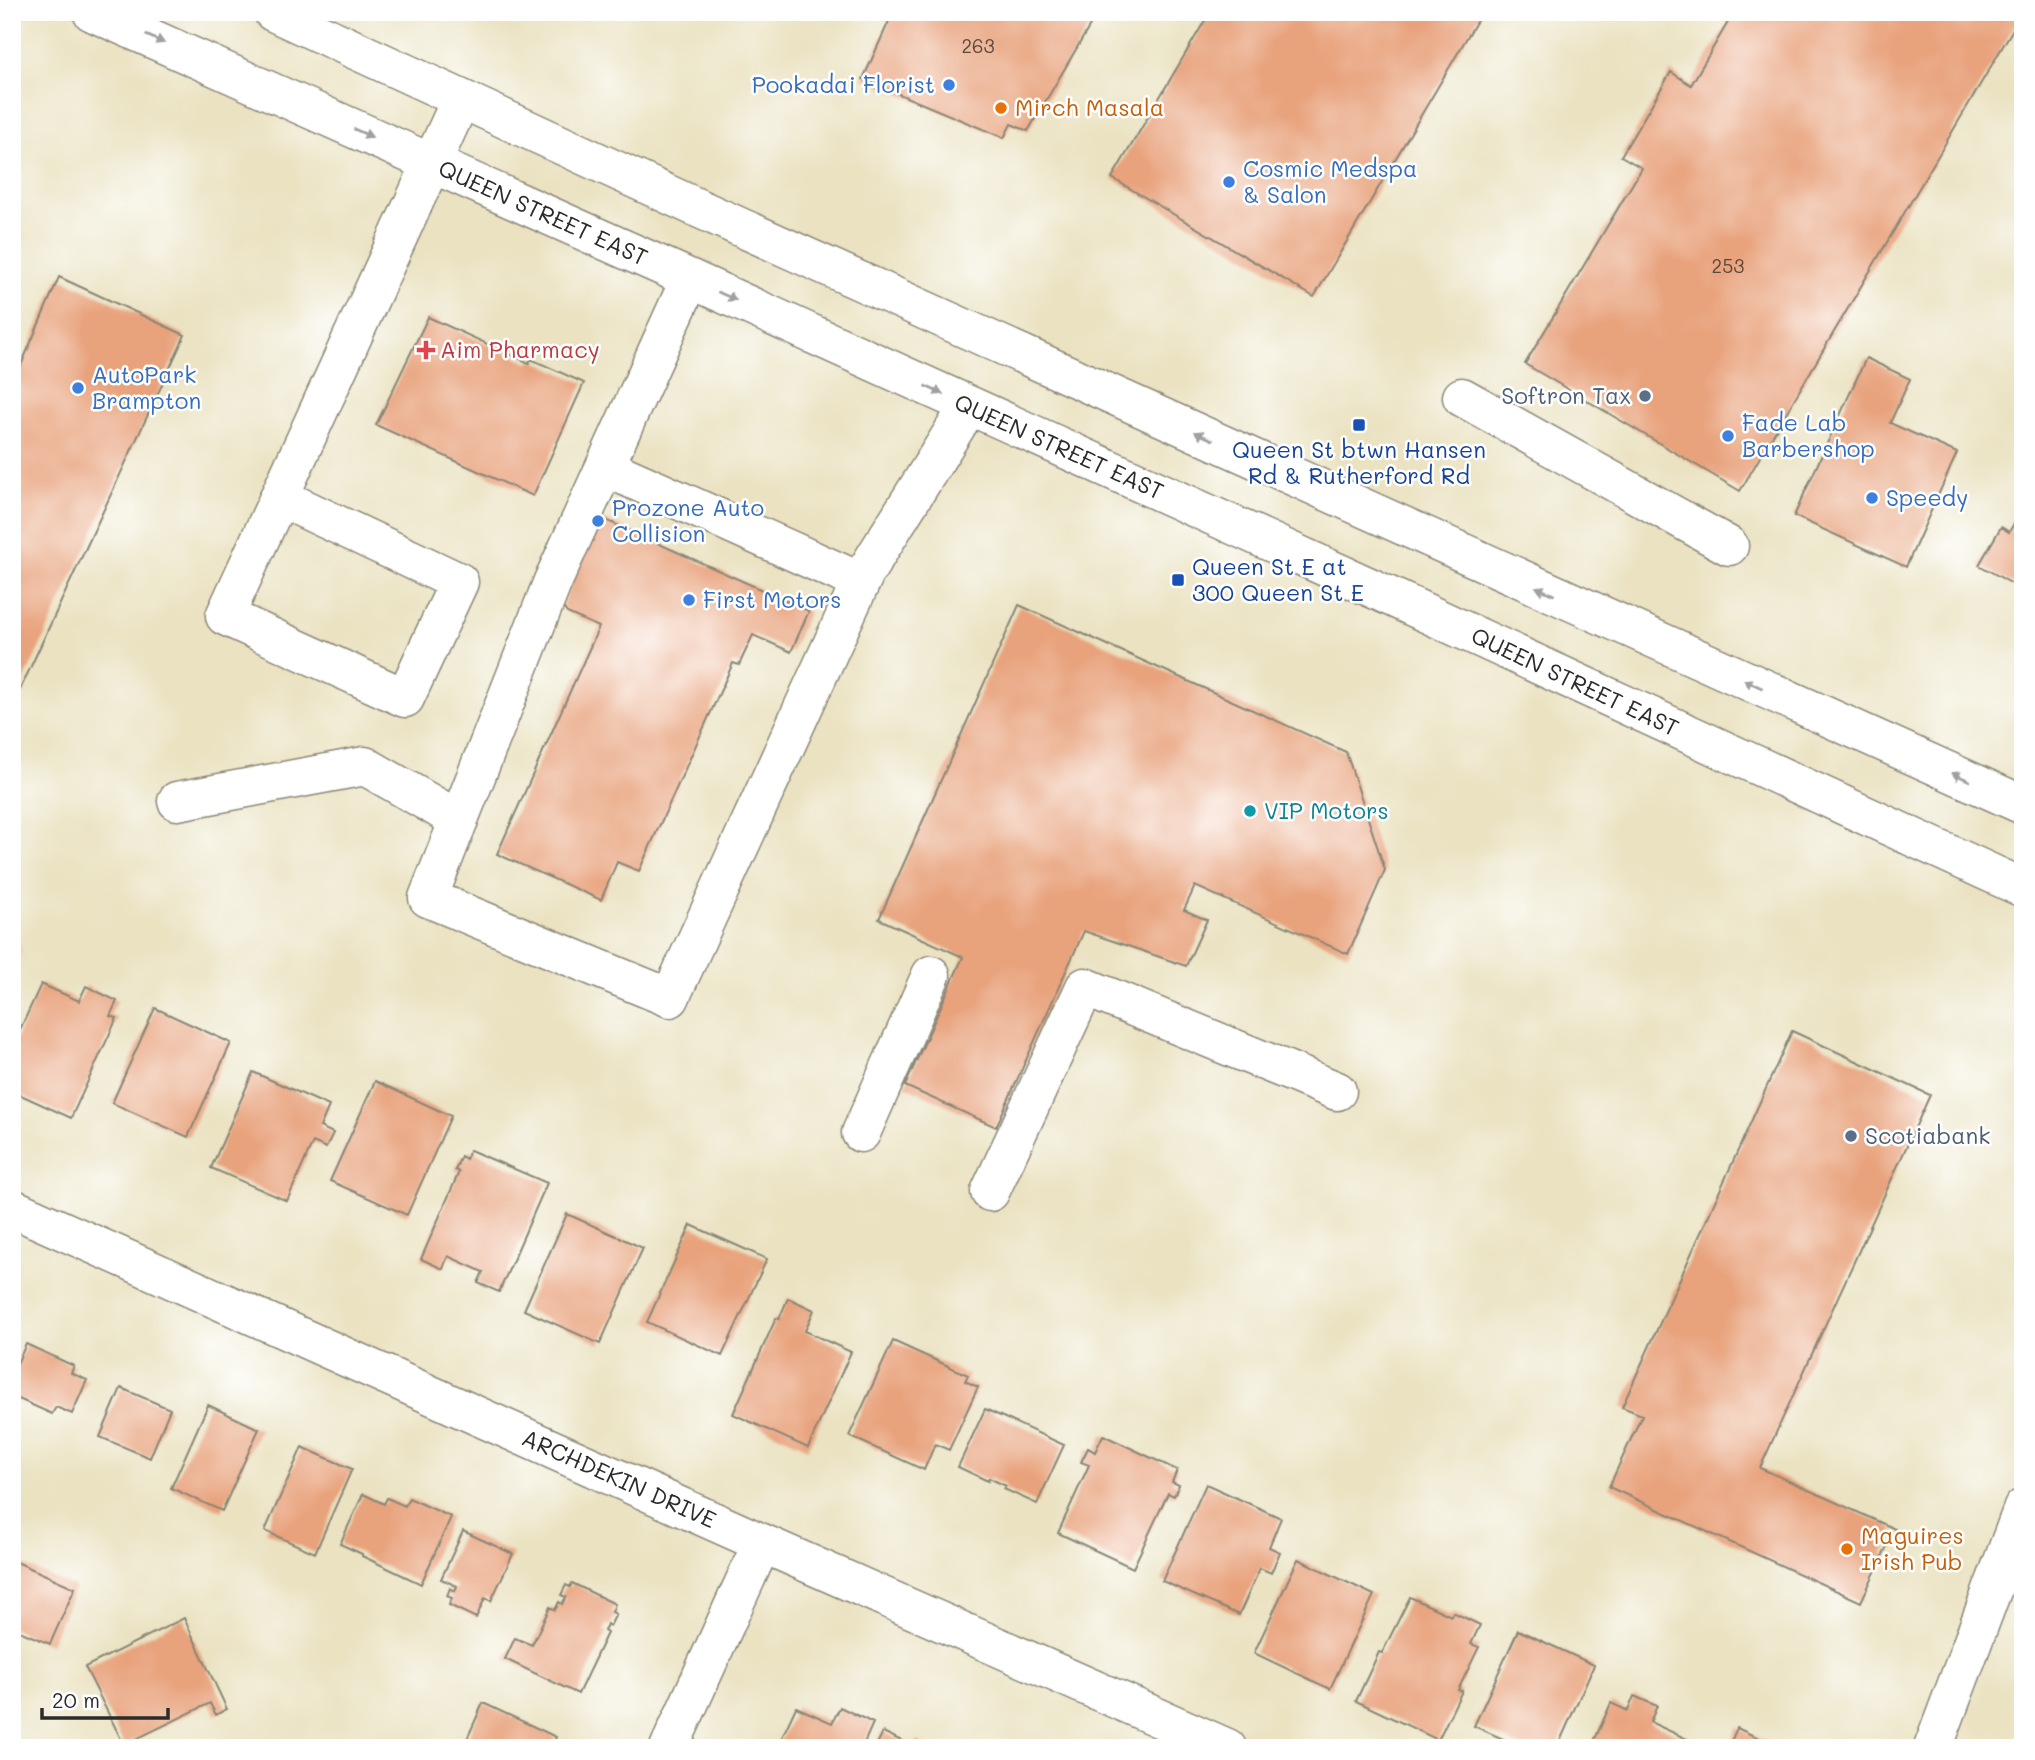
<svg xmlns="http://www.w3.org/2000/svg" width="2035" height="1760" font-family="Mali,sans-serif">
<rect width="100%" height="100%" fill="#fff"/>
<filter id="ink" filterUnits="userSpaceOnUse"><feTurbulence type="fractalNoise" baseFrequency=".0143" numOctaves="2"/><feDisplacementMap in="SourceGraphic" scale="14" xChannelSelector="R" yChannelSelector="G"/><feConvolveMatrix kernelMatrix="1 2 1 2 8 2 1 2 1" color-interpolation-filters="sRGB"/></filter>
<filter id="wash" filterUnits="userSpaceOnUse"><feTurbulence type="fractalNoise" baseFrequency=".00686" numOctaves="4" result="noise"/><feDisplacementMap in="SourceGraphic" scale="28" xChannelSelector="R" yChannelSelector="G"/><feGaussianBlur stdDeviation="1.57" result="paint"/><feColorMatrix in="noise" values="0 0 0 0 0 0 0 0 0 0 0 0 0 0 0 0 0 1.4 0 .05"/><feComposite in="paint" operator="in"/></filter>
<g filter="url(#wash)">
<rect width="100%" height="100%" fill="#eae2c1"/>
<g id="blocks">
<path fill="#e8a27b" d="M893,12H1098L1028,131L1011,124L1004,138L863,79Z
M1210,12H1482L1314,297L1112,178Z
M1734,12H2023L1740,491L1525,364L1642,168L1621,156L1671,72L1691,85Z
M59,277L185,335L12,707V386Z
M428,317L529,363L531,359L584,383L533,496L376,425Z
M1866,358L1910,379L1890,423L1957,453L1906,567L1794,516Z
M2023,508V590L1979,565L2001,527L2009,532Z
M599,517L809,611L791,652L753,635L739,665L733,663L639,871L617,862L601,900L497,854L599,627L567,613L562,606Z
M1019,605L1346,752L1385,870L1348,954L1195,886L1184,910L1207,920L1186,966L1084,931L996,1127L905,1086L963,957L879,919Z
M12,944L21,948L12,967Z
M41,984L79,1001L86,986L117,1001L110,1016L117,1018L71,1118L12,1091V1047Z
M155,1008L231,1043L188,1137L112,1103Z
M1792,1031L1930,1095L1760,1468L1895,1529L1861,1602L1609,1487L1642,1415L1622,1407Z
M253,1072L329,1106L320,1127L333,1133L326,1148L313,1142L287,1201L211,1168Z
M375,1081L451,1116L407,1215L330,1181Z
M470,1150L547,1183L499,1292L478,1283L483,1272L448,1256L443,1269L421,1259L459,1172L455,1170L461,1156L466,1159Z
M567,1214L643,1248L600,1344L524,1310Z
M691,1225L767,1259L722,1356L647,1322Z
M788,1298L814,1310L805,1331L851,1352L808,1448L733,1414L776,1318L779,1319Z
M893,1341L968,1375L965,1381L978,1387L949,1450L935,1444L924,1470L849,1436Z
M26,1344L74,1366L71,1373L87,1380L72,1414L56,1407L52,1414L12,1396V1374Z
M121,1388L170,1409L150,1458L100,1437Z
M208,1405L259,1429L222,1511L171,1488Z
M985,1409L1064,1445L1037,1504L1004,1489L1006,1486L989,1478L988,1481L958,1467Z
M1103,1435L1177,1470L1172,1482L1179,1485L1174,1496L1168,1493L1133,1568L1058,1533L1089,1465L1081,1462L1088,1448L1095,1452Z
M302,1447L352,1469L315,1553L265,1531Z
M1206,1484L1281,1518L1269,1547L1280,1552L1271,1573L1260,1568L1239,1615L1162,1581Z
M363,1494L384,1504L387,1498L405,1506L409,1498L451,1517L421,1584L362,1556V1554L340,1544Z
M463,1531L513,1554L491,1601L485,1598L476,1618L449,1605L452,1598L447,1596L450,1588L455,1591L457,1586L441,1579Z
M1298,1559L1374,1595L1330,1689L1254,1653Z
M12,1560L75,1588L50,1644L12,1628Z
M572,1583L615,1604L612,1612L616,1614L610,1626L607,1624L604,1631L607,1633L578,1694L505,1659L515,1638L532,1645L550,1607L555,1610L559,1602L562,1604L566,1597L561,1595L566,1585L570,1587Z
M1410,1597L1451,1616L1453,1612L1480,1625L1471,1644L1479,1647L1458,1690L1462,1691L1438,1740L1356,1701L1379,1652L1382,1653Z
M184,1618L227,1709L216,1715L210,1703L124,1745L85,1667Z
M1518,1630L1594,1665L1557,1748H1523L1474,1726Z
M1634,1696L1657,1706L1650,1722L1687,1739L1683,1748H1591L1611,1703L1628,1711Z
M483,1703L556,1737L551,1748H463Z
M796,1707L832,1723L840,1707L873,1723L862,1748H777Z
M1737,1728L1780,1748H1728Z
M883,1732L914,1747L917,1741L930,1748H875Z"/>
</g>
</g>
<g filter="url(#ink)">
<use href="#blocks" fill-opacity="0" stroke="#8a8676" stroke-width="2"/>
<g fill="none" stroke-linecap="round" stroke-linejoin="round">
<defs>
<path id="minor" d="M690,279L553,581L428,898L670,998L865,573L969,406
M1462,397L1729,546
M605,467L861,582
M279,497L459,582L405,698L225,616L461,99
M177,801L365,766L459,820
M861,1133L931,975
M990,1192L1085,987L1337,1091
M12,1208L762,1543L1227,1748
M669,1748L762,1543
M1933,1748L2023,1508"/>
<path id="major" d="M92,12L671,270L1374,589L2023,888
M273,12L700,209L2023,805"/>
</defs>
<use href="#minor" stroke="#8a8676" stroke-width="41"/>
<use href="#major" stroke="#8a8676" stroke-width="41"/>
<use href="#minor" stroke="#fff" stroke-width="38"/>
<use href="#major" stroke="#fff" stroke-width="38"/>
</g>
<defs><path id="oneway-solid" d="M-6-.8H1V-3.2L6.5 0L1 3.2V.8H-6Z" transform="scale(1.75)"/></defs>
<g fill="#a0a0a0">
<use href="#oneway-solid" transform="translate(155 39) rotate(24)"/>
<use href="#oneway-solid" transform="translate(363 133) rotate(24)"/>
<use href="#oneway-solid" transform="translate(727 296) rotate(24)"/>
<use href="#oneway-solid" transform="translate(934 390) rotate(24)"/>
<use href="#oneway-solid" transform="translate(1204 436) rotate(-156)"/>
<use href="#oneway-solid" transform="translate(1545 591) rotate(-156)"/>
<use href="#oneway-solid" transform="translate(1753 684) rotate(-156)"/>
<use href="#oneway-solid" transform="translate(1961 777) rotate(-156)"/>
</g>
</g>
<g fill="#3f7fe0" stroke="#fff" stroke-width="2.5">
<circle cx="949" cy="85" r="7"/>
<circle cx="1229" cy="182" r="7"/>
<circle cx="78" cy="388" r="7"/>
<circle cx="1728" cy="436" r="7"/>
<circle cx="1872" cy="498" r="7"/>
<circle cx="598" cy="521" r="7"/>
<circle cx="689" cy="600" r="7"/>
</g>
<g fill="#e8710a" stroke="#fff" stroke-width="2.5">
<circle cx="1001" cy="108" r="7"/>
<circle cx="1847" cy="1549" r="7"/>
</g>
<path fill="#e0444e" stroke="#fff" stroke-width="2.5" d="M422.5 339.5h7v7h7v7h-7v7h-7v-7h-7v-7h7z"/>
<g fill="#5c6f8a" stroke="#fff" stroke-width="2.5">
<circle cx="1645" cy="396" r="7"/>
<circle cx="1851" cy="1136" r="7"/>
</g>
<g fill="#1a4fb4" stroke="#fff" stroke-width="2.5">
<rect x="1352" y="418" width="14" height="14" rx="3.5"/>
<rect x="1171" y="573" width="14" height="14" rx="3.5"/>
</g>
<circle fill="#0f9aa8" stroke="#fff" stroke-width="2.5" cx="1250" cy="811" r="7"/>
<g text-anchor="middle" stroke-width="5" stroke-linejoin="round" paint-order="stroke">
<g font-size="19" fill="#5a493f">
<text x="978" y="53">263</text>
<text x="1728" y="273">253</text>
</g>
<g font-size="23" fill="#366cbe" stroke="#fff" text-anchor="start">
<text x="935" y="93" text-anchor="end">Pookadai Florist</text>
<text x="1243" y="177">Cosmic Medspa<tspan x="1243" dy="26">&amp; Salon</tspan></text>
<text x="92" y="383">AutoPark<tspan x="92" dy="26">Brampton</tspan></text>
<text x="1742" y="431">Fade Lab<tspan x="1742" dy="26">Barbershop</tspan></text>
<text x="1886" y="506">Speedy</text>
<text x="612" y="516">Prozone Auto<tspan x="612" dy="26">Collision</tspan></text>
<text x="703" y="608">First Motors</text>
</g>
<g font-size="23" fill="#c56008" stroke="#fff" text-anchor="start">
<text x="1015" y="116">Mirch Masala</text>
<text x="1861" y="1544">Maguires<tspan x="1861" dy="26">Irish Pub</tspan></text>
</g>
<g font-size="23" fill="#2b2b2b" stroke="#fff">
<text transform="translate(543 213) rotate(24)" y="8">QUEEN STREET EAST</text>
<text transform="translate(1059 447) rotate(24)" y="8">QUEEN STREET EAST</text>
<text transform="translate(1575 682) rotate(25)" y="8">QUEEN STREET EAST</text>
<text transform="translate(619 1479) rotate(24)" y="8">ARCHDEKIN DRIVE</text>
</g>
<g font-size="23" fill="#be3a42" stroke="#fff" text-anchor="start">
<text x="440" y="358">Aim Pharmacy</text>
</g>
<g font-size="23" fill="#4e5e75" stroke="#fff" text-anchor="end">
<text x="1631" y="404">Softron Tax</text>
<text x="1865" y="1144" text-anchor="start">Scotiabank</text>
</g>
<g font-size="23" fill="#164399" stroke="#fff">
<text x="1359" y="458">Queen St btwn Hansen<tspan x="1359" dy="26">Rd &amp; Rutherford Rd</tspan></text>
<text x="1192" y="575" text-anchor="start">Queen St E at<tspan x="1192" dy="26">300 Queen St E</tspan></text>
</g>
<g font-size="23" fill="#0d838f" stroke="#fff" text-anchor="start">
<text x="1264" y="819">VIP Motors</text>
</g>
</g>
<rect width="2035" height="1760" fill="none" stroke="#fff" stroke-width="42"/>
<path d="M42 1708v10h126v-10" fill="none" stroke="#2b2b2b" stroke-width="3.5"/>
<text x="52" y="1708" font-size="21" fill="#2b2b2b" stroke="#ffffff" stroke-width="5" paint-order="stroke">20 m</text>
</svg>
